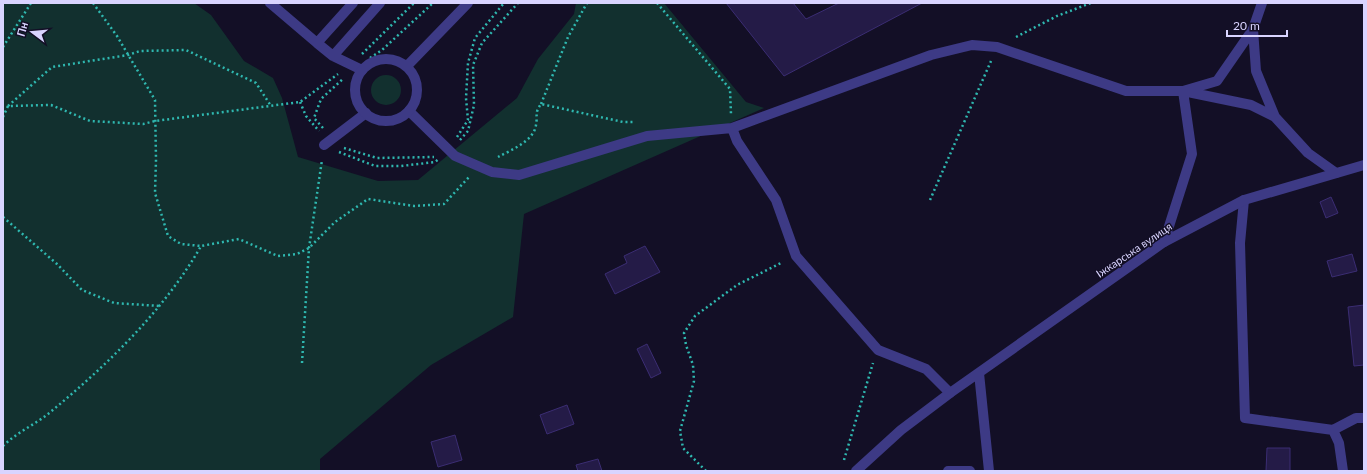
<svg xmlns="http://www.w3.org/2000/svg" width="1367" height="474" font-family="Lato,sans-serif">
<rect width="100%" height="100%" fill="#130f26"/>
<path fill="#12302f" d="M3,3H194L211,15L244,61L273,78L282,98L298,157L378,181L418,180L517,98L538,59L574,14L576,3H664L746,102L764,108L524,214L513,317L431,365L320,459V471H3Z
M371 90a15 15 0 1 1 30 0a15 15 0 1 1-30 0Z"/>
<path fill="#241b47" stroke="#3b2d73" d="M726,3H793L806,19L839,3H922L784,76Z
M1331,197L1338,213L1326,218L1320,202Z
M645,246L660,272L615,294L605,274L627,263L624,256Z
M1352,254L1357,271L1332,277L1327,261Z
M1364,305V365L1354,366L1348,307Z
M647,344L661,373L651,378L637,349Z
M567,405L574,424L547,434L540,415Z
M455,435L462,460L438,467L431,442Z
M1267,448H1290V471H1266Z
M598,459L602,471H578L576,465Z"/>
<g fill="none" stroke-linecap="round" stroke-linejoin="round">
<path stroke="#2fb8b0" stroke-width="2.5" stroke-dasharray="2 3" stroke-linecap="butt" d="M93,3L117,36L155,100L156,160L155,193L168,236L181,244L201,246
M657,3L730,89L731,114
M1016,37L1057,16L1091,3
M3,47L31,3
M362,54L414,3
M370,58L382,50L433,3
M300,102L306,116L319,131
M541,104L568,37L587,3
M8,106L52,67L128,55L140,51L186,50L256,83L271,106
M3,117L8,106L51,105L90,121L143,124L155,121L300,102L338,74
M323,128L314,118L321,99L344,78
M457,137L468,120L466,98L468,63L475,38L504,3
M460,140L468,131L474,105L473,65L482,43L518,3
M344,148L377,158L434,157
M339,152L375,166H401L435,162L439,159
M498,157C511,150 534,141 536,125C538,114 534,114 541,104L623,122H635
M930,200L991,61
M3,217L57,264L82,290L114,303L160,306
M302,363L309,248L322,160
M3,446C16,433 34,425 48,414C105,367 164,311 201,246L239,239L278,256L297,254L309,248L335,222L368,199L414,206L444,204L469,177
M844,460L873,363
M706,471L683,448L680,431L694,381L693,365L686,345L684,333L695,316L737,285L783,262"/>
<path stroke="#3d3a85" stroke-width="10" d="M270,3L317,43
M353,3L317,43L333,56L380,3
M1262,3L1253,29L1256,71L1275,117
M333,56L362,70
M409,111L455,156L492,172L519,175L647,136L732,128L931,55L972,45L997,47L1126,91H1183L1251,105L1275,117L1308,153L1336,173
M732,128L737,141L776,200L796,256L878,350L926,369L950,393
M324,145L366,113
M1244,200L1240,243L1245,418L1333,430L1356,418H1364
M1164,242L1192,154L1183,91L1217,81L1253,29
M1333,430L1339,443L1343,471
M948,471H970"/>
<path stroke="#3d3a85" stroke-width="10" d="M355 90a31 31 0 1 1 62 0a31 31 0 1 1-62 0Z
M407,66L468,3
M979,373L989,471
M856,471L901,430L950,393L1164,242L1244,200L1364,165"/>
</g>
<g text-anchor="middle" stroke-width="3" stroke-linejoin="round" paint-order="stroke">
<g font-size="11" fill="#d9d4ff" stroke="#130f26">
<text transform="translate(1134 250) rotate(-34)" y="4">Іжкарська вулиця</text>
</g>
</g>
<rect width="1367" height="474" fill="none" stroke="#d9d4ff" stroke-width="8"/>
<g transform="translate(32 32) rotate(286)" stroke="#130f26" stroke-width="3" paint-order="stroke">
<path d="M0-3L7 15L0 10L-7 15Z" fill="#d9d4ff"/>
<text y="-6" font-size="11" font-weight="bold" text-anchor="middle" fill="#d9d4ff">Пн</text>
</g>
<path d="M1227 30v6h60v-6" fill="none" stroke="#d9d4ff" stroke-width="2"/>
<text x="1233" y="30" font-size="12" fill="#d9d4ff" stroke="#130f26" stroke-width="3" paint-order="stroke">20 m</text>
</svg>
